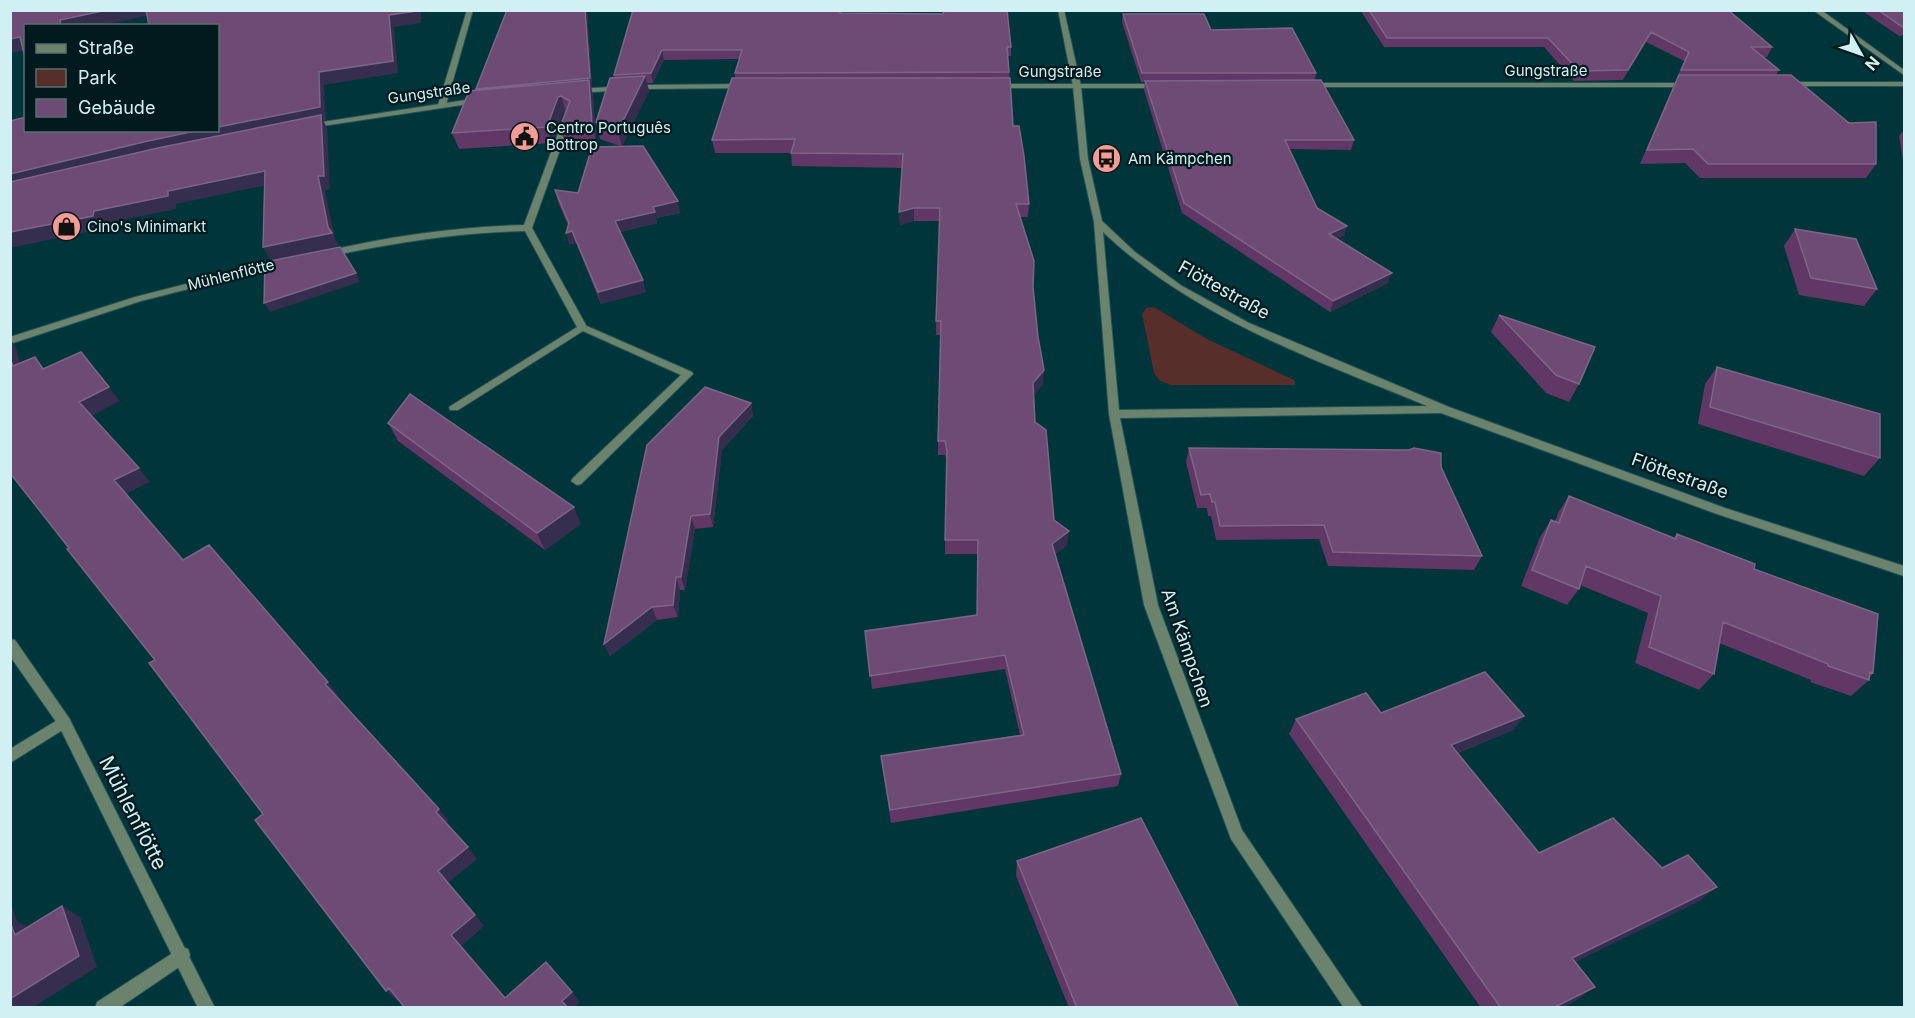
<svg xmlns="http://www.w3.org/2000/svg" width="1915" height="1018" font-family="Inter,sans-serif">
<rect width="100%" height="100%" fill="#00353b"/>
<path fill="#582e2a" d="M1154,307L1207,339L1292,379L1295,381V385H1171L1160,381L1154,373L1142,314L1146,308Z"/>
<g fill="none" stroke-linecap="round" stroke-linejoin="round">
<defs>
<path id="service" d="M582,324L692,372L693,374L581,484L577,485L571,481L573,478L681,375L583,331L458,410H450L449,407Z
M64,716L69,718L71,722L69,726L10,763V749Z
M182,947L188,949L190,955L188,961L119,1008H95L97,1002Z"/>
<path id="minor" d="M467,10H473L446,105L439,107L438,105Z
M1058,10H1064L1081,86L1088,159L1102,221L1135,252L1182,286L1249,323L1449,407L1725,508L1904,566V576L1717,514L1441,413L1120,418L1158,605L1242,830L1363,1008H1344L1231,839L1144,605L1109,414L1094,222L1080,159L1073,86ZM1103,232C1194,318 1313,359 1427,406L1119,410Z
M1813,10H1821L1904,70V75Z
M564,117L571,119L532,228L587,327L586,329L582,330L577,327L525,231C458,232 392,243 326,257L321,254L323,252C389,236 457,227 524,225Z
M280,260L285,263L283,265L141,301L10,344V337L135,297Z
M10,639L15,640L69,718L215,1008H198L59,726L10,656Z"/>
<path id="tertiary" d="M1783,82H1904V86H1786L1782,84Z
M1306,83H1690L1694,85L1690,87H1309L1305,85Z
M745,84L749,86L748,88L642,89L577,93L573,91L577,89L642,85Z
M991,84H1159L1163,86L1159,88H994L990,86Z
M479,98H482V102L309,128L305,126L309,124Z"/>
</defs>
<use href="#service" stroke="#215358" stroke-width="2"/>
<use href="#minor" stroke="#215358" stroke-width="2"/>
<use href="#tertiary" stroke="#215358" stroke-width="2"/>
<use href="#service" fill="#6b836c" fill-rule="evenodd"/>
<use href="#minor" fill="#6b836c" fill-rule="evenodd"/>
<use href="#tertiary" fill="#6b836c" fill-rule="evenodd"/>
</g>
<path fill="#603765" d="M507,10H587L592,87H591L593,95L596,141L565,143L560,127L566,112L563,113L552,143L459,149L452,133L476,91Z
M633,10H841V13L1011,47V56H1008L1013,126L1029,204L1028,217H1020L1033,287L1043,384L1034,395L1035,422L1054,520L1067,545L1055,554L1121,774L1118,786L891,823L881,756L1020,735L1005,669L872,689L865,631L977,615L978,554H945L947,462L945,455H938V441L941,335H936V321L940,221H914L900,225L899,212L902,168L792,166L791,153H715L712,140L735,78V73L739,59L664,60L653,83H647L649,91L622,146L680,213L656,218L657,223L620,232L646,292L601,304L576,243L569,244L568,225L558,202L555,190L578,193L620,146L600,139L596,122L614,78V75Z
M1360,10H1728L1772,47L1767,57H1763L1779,70L1776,75L1876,164L1866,178H1700L1685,163L1640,164L1684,61L1646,42L1623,80L1574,81L1544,47H1384Z
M1861,10H1905V35L1899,36Z
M1123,14L1211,30L1316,73L1315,80L1354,140L1351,150L1289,149L1317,208L1347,226L1344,236L1337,239L1388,283L1330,312L1182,213L1144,90L1145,82H1141L1122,22Z
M1905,129V173L1899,136Z
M1795,229L1877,289L1864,306L1799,295L1784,246Z
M1499,315L1579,384L1569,402L1546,393L1491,332Z
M1717,367L1880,458L1864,476L1698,424L1705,384Z
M751,403L753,416L722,450L713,527L695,529L685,590H680L678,617L657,620L610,656L604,644L647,445Z
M388,423L581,524L545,550L398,441Z
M1189,448L1441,467L1482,556L1474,570L1328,566L1319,539L1216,540L1211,516H1208L1207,508H1197L1186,462Z
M1569,496L1673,538L1677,534L1754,569L1873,673L1870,677L1869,680L1851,696L1810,682L1811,680L1719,643L1714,674L1699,690L1635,663L1648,613L1580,585L1579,589L1567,605L1521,586L1540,537L1551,520L1555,522L1558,513Z
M1381,713L1524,716L1513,730L1458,753L1539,853L1662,868L1701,900L1575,962L1580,998L1562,1008H1481L1289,734L1296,719Z
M1017,861L1239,1008H1069L1016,876Z"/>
<path fill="#352e4e" d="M107,10H149L151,15L99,26H61L60,20Z
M416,10H421V23L394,27L398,73L324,85L326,120H323L327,128L330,189L325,190L335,239L339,246L271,261L263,247L328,227L318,176L321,121L10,190V174L148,141L200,130H218V127L319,72L389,15Z
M585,10H587L592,87H591L593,95L596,141L592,125L589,87L478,98L476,89Z
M1651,32L1646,42L1623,80L1628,70Z
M20,37L26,50L10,53V39Z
M662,50L664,60L653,83L651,73Z
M645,76L649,91L622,147L618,131Z
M561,96L566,112L563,113L552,143L547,127L558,97Z
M265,171L272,184L176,204V209L103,224L102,229L10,248V232L168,191Z
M678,201L680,213L656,218L657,223L618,233L615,221L653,207Z
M914,208V221L900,225L899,212Z
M1347,226L1344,236L1326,245L1329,234Z
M572,231L576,243L569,244L566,233Z
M356,273L360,282L270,312L264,303Z
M1392,273L1388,283L1330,312L1333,301Z
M643,280L646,292L601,304L598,292Z
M10,340L15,345L25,381L13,366L10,359Z
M1044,370L1043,384L1032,397L1033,383Z
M109,387L120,401L91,416L79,402Z
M751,403L753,416L722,450L713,527L710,514L719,437Z
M139,468L150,482L126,494L114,480Z
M574,507L581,524L545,550L537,533Z
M691,516L695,529L685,590L681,577Z
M1069,531L1067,545L1051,558L1052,544Z
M676,577L680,590L678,617L673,605Z
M652,607L657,620L610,656L604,644Z
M328,682L338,695L335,697L325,684Z
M1524,716L1513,730L1442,759L1451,745Z
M439,809L449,821L445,824L436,812Z
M468,847L477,859L448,883L438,871Z
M1717,887L1701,900L1558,970L1572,958Z
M10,904L12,906L17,921L27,927L33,946L15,935L10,925Z
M62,906L80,917L97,967L32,1008H10V999Z
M475,915L484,926L462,946L514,1008L451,935Z
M1595,987L1580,998L1562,1008H1553Z
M389,988L401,999L398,1001L386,991Z
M572,992L580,1002L574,1008H568L562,1001Z"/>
<path fill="#6d4b74" stroke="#7c6588" stroke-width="1.5" d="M10,10H107L60,20L61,26H26V62L20,37L10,39Z
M146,10H416V11L389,15L393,61L319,72L320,107L218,127V26H149Z
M507,10H585L590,78L476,89Z
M633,10H841L840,13L943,14L944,10H1007L1011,47H1007L1009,72L735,73L742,50H662L651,73L614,75Z
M1369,10H1728L1772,47H1751L1779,70H1681L1689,52L1651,32L1628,70L1579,71L1548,38H1387Z
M1878,10H1905V28H1904Z
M1123,14H1204L1211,30L1292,28L1316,73H1142Z
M1679,75H1791L1849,123L1876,122V164H1708L1693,149L1647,150Z
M645,76L618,131L596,122L610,78Z
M732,78H1010L1013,126H1019L1024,156L1029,204H1016L1034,261L1033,287L1038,337L1044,370L1033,383L1035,422L1046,430L1054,520L1069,531L1052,544L1121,774L890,810L881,756L1024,735L1005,655L870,676L865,631L977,615L978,540H945L947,450L945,441H938L941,321H936L940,208H914L899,212L903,154L791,153L795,139L712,140Z
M589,80L592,125L560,127L570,101L561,96L558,97L547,127L452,133L469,91Z
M1321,80L1354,140H1285L1317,208L1347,226L1329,234L1392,273L1333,301L1184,203L1145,81Z
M321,115L324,176H318L328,227L332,233L263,247L265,171L168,191V196L94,211L93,216L10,232V182L158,148Z
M26,117V130H200L148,141L10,174V121Z
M643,146L678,201L653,207L655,212L615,221L643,280L598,292L572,231L566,233L569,223L555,190L578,193L592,147Z
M1795,229L1856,239L1877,289L1811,278Z
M340,247L356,273L264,303L265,262Z
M1499,315L1595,347L1579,384L1556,375Z
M81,352L109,387L79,402L139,468L114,480L183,560L209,545L328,682L325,684L439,809L436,812L468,847L438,871L475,915L451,935L505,998L546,962L572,992L562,1001L568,1008H405L389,988L386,991L255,820L263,814L149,663L155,660L67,549L69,548L10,473V359L13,366L35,357L43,369Z
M1717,367L1880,414V458L1710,407Z
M705,387L751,403L719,437L710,514L691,516L681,577H676L673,605L652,607L604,644L647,445Z
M410,394L574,507L537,533L388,423Z
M1189,448L1409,450L1414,448L1441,453V467L1482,556L1333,552L1324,525L1220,526L1215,502H1212L1210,494L1201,495Z
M1569,496L1676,539L1677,534L1755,564L1754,569L1878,614L1873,673L1870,672L1869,680L1828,666V664L1723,622L1714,674L1649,647L1661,596L1586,566L1579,589L1532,570L1551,520L1559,523Z
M1485,672L1524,716L1451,745L1539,853L1613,818L1662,868L1688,855L1717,887L1572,958L1595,987L1553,1008H1501L1296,719L1366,693L1381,713Z
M1141,818L1239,1008H1077L1017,861Z
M62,906L79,956L10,999V922L15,935Z"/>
<defs>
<symbol id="civic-disc" viewBox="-11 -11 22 22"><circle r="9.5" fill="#f59c94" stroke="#021a1d"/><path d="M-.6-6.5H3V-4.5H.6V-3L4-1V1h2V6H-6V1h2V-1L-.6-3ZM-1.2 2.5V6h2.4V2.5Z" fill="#111"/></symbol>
<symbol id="bus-disc" viewBox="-11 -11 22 22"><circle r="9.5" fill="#f59c94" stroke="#021a1d"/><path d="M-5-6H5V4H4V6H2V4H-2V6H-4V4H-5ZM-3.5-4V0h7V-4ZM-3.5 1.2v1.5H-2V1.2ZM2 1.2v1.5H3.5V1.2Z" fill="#111"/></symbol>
<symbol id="shop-disc" viewBox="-11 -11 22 22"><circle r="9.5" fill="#f59c94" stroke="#021a1d"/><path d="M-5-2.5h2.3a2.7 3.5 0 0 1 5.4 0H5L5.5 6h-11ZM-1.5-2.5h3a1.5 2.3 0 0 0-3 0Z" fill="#111"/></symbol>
</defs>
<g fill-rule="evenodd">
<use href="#civic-disc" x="508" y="120" width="33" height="33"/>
<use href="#bus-disc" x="1090" y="142" width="33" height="33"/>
<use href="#shop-disc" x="50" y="210" width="33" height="33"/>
</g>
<g text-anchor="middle" stroke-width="4.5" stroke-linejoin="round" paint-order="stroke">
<g font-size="15" fill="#d1f0f3" stroke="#021a1d">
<text x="1546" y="76">Gungstraße</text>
<text x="1060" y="77">Gungstraße</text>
<text transform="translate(429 93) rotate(-8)" y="5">Gungstraße</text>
<text transform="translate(231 275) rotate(-14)" y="5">Mühlenflötte</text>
</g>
<g font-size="15" fill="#d1f0f3" stroke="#021a1d" text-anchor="start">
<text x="546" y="133">Centro Português<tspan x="546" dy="17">Bottrop</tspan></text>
<text x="1128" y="164">Am Kämpchen</text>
<text x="87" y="232">Cino's Minimarkt</text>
</g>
<g font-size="18" fill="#d1f0f3" stroke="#021a1d">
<text transform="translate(1224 290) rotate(29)" y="6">Flöttestraße</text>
<text transform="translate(1680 476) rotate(20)" y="6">Flöttestraße</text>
<text transform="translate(1187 648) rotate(71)" y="6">Am Kämpchen</text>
</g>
<g font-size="21" fill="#d1f0f3" stroke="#021a1d">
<text transform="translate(133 813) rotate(63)" y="7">Mühlenflötte</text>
</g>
</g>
<rect width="1915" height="1018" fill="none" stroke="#d1f0f3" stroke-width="24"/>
<rect x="24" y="24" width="195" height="108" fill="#021a1d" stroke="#557073" stroke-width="1.5"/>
<rect x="36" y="44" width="30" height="9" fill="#6b836c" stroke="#557073" stroke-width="1.5"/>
<text x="78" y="54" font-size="18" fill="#d1f0f3">Straße</text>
<rect x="36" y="69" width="30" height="18" fill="#582e2a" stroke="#557073" stroke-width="1.5"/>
<text x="78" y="84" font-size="18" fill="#d1f0f3">Park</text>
<rect x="36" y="99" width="30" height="18" fill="#6d4b74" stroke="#557073" stroke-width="1.5"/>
<text x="78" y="114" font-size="18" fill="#d1f0f3">Gebäude</text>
<g transform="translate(1861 54) rotate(130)" stroke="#021a1d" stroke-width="4.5" paint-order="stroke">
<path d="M0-4.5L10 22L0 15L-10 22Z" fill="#d1f0f3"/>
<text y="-9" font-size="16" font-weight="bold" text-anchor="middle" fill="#d1f0f3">N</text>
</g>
</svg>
